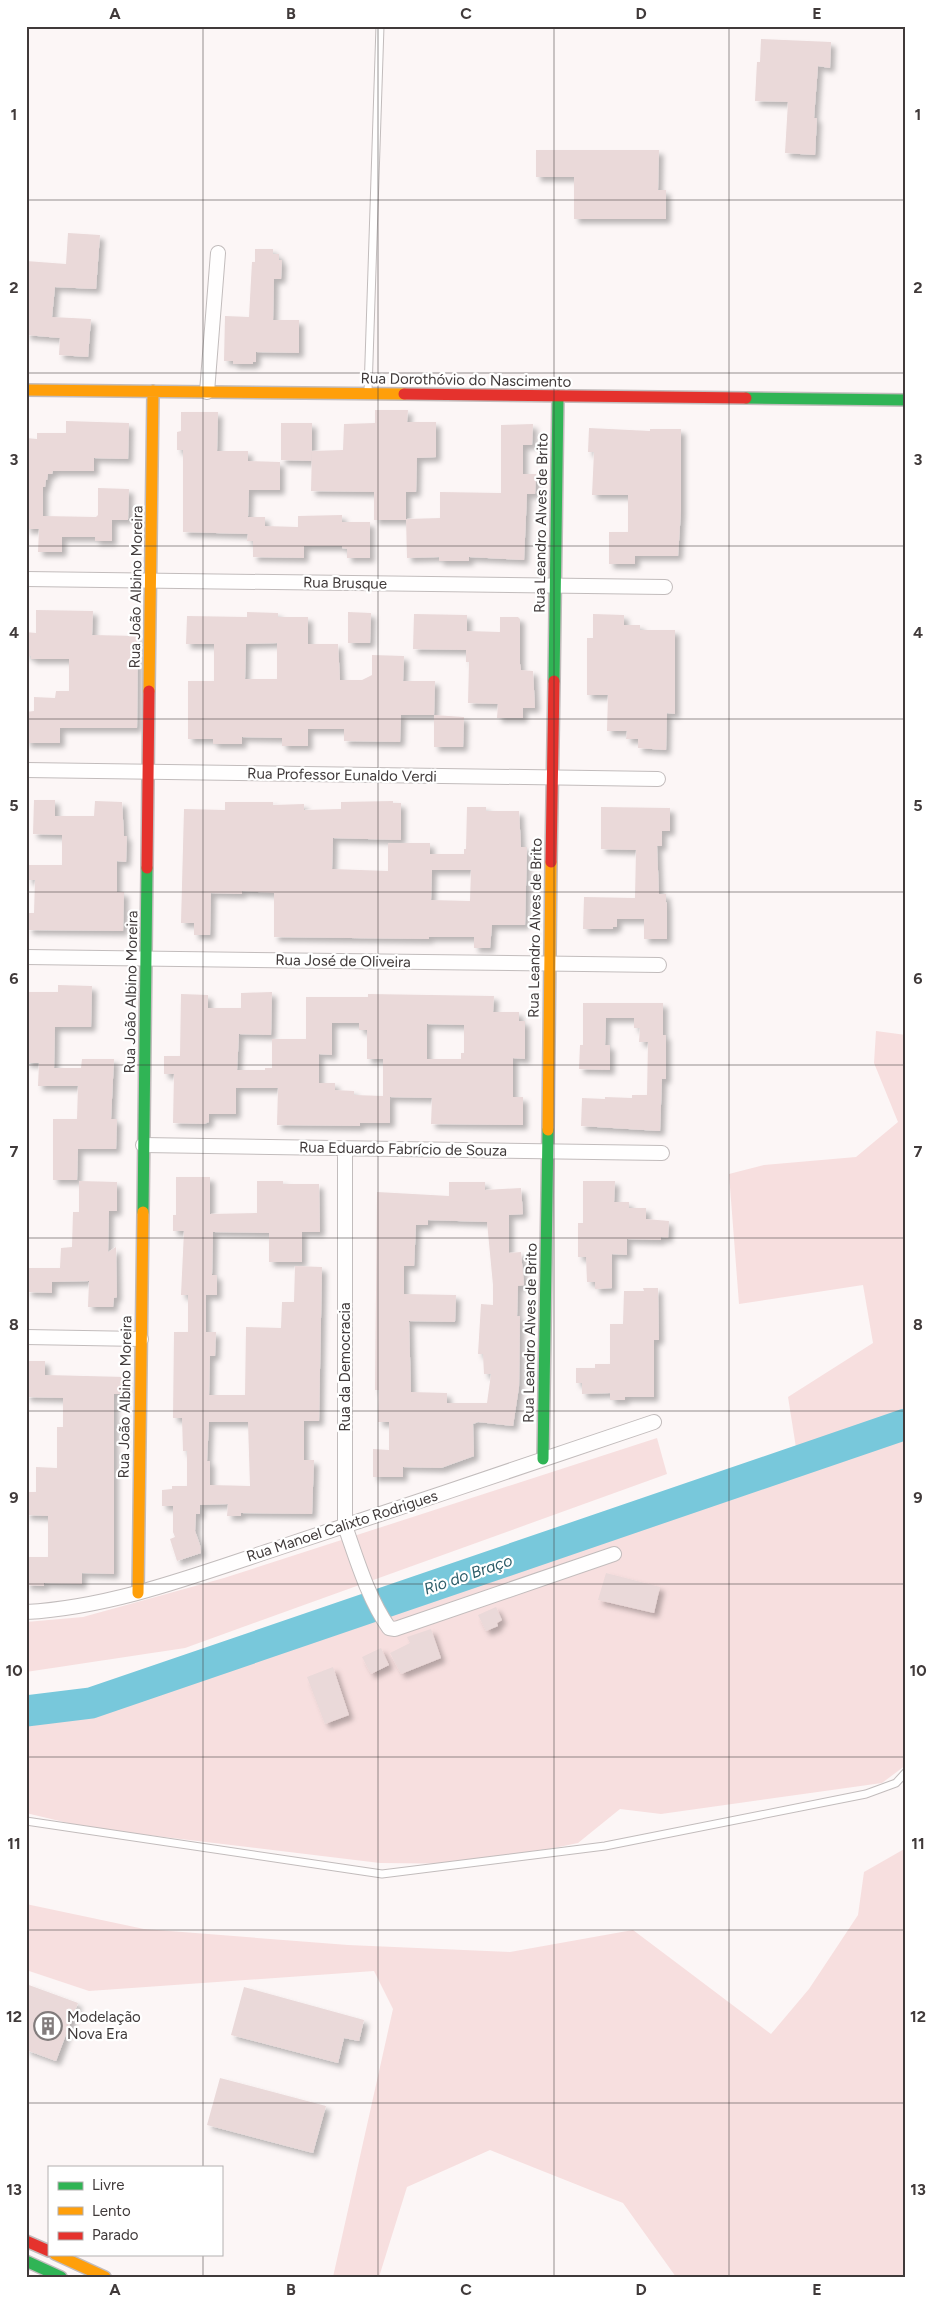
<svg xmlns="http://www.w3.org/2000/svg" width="932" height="2303" font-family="Figtree,sans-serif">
<defs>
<filter id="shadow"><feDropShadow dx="4.5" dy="4.5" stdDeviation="2.5" flood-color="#0004"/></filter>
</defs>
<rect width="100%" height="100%" fill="#fcf6f6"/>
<path fill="#f7dfdf" d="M876,1031L906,1035V1765L882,1783L661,1814L620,1809L578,1843L476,1864L380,1863L89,1828L26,1813V1696L88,1690L282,1629L641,1504L797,1454L788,1397L873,1343L863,1285L739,1304L729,1174L764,1165L856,1157L898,1122L874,1063Z
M657,1438L667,1474L185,1648L26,1672V1622L83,1617L224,1578Z
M906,1848V2277H676L623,2203L490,2150L407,2187L379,2277H333L393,2009L374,1971L89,1991L26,1970V1904L144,1929L348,1945L510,1952L633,1930L771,2034L809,1989L858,1915L864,1872Z"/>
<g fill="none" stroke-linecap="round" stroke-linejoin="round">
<path stroke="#78c8db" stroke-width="31" d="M26,1711L91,1703L906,1424"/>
</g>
<path fill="#ead9d9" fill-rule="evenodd" filter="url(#shadow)" d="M761,39L831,42L830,68L818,66L814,118H817L815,155L785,153L788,102L755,101L757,62H760Z
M536,150H659L658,190H666V219H574V177H536Z
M68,233L100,235L96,289L55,287L52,317L91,319L88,357L59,355L60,338L26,335V261L66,264Z
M255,249H273V254H279V260H282L281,279H274L273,320H299V353L256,352V362H253V364H233V361H224L225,316L249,317L252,262H255Z
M375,410H408L407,422H436V457L417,458L416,492H406V520H374V492L311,491L312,451L343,450L344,424L375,423Z
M181,412H218L217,451H248V461L280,462V490H249L248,517H265V526L298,527V516L342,515V522H370V558H347V549L342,548V546H304V558L253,557V541H247L248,534L183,532V450H177V432L181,431Z
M66,421L129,423L128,459L94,458V471H53L52,474H48L47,480H46L45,487H43V516L96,517L98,515V488L129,489L128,520H112V541H95V537H62V552H38L39,529H26V438L37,439V433H66Z
M281,423H312V461L281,460Z
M533,424L532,445H523V474H536L535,494H527L524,560L469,557V561H439V557L407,558L406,519L440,518V492L501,493V425Z
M589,428L650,431V429H681V511L678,556H635V564H609V532H628V495H592L594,452H588Z
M36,610L93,611L92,635L138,636L137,728H60V743H26V712L34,711V697L55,698L56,691H69V659H31V656H26V632L36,633Z
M247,612L278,613V617H308V644H338L340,680H362L372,675V655L404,656L403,681H435L434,715L464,717L463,747H434V715H401L400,742L344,741V729H308V746H282V738L242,737V744H213V739H188V681H214V644H186L187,616L247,617ZM277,643V679H245L246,644Z
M348,612L371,613L370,643H348Z
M414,614L467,615V631L500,632V617H518L520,619V664L521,670L533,671L535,708H523V718H497L498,704L468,703L469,662H466V650L413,649Z
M593,614L624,615V625H640V630H675V714L667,713L666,750L638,748V739H626L627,731H607L608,695H587V638H593Z
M34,800H55V816H94L95,801L122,802L124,836H127L126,862L117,861V892H124L123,931L28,930V913H34L35,880H28V865H62V835L33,834Z
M393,801V803H401V840L333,838L332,869L388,871V843H430V854H464V849H466L467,807H486V811H519L521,847H527L525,925H492L490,948H474V937H429V939L274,937V893L242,891V894L211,893L210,935H194V923H181L184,809L225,810V802H273V805L304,804V810L341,809V802ZM432,870H471L470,901L431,900Z
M601,807L670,808V831H662V846H657L659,894H666V902L667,903V939H644V919H617V927H613V929H583L584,897L635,898L636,850L601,849Z
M58,985L92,986L91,1027H55L54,1068H81L82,1059H114L111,1119H117L116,1149H78L77,1180H53V1119H77L78,1086H38L39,1063H26V992H58Z
M272,992L271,1035L239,1034L237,1070H265V1068H272V1039H306V997H368V994L494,996L493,1012H519V1021H525V1059L513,1058V1097H523V1125L431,1124L432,1098L390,1097V1123H360V1126L277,1125L278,1088H236V1114H209V1122L204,1124L173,1123L174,1074H164V1056H180L181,994L208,995V1008H241V993ZM332,1023H359V1030H367V1059H383V1096L354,1095V1091L335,1090V1083H319V1054L332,1055ZM427,1024L464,1025V1053H461V1059H427Z
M583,1003H663V1035H666V1079H662L660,1131L581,1126L582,1098L605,1099V1097L632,1098V1095H647L648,1042H639L640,1028H634V1018H606L605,1045H610V1070L579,1069L580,1045H583Z
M176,1177H210V1214L257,1213V1181H283V1184H319L320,1232H302V1262H269V1233L213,1232L212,1275H217V1295H206V1332H216L215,1356H210L209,1395H245L246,1327L281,1328L282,1302H294L295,1266L322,1267L319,1421H304V1460H314L312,1514L241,1513V1516H227L228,1504L200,1505V1514H196L195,1531L200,1545L201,1553L177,1561L170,1539L175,1537L173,1532V1506H162V1490L172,1489V1486H187V1451H183L182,1418H173L174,1332H188V1295H181L184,1231H173V1215H176ZM209,1422H248L250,1486L210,1485V1461H207Z
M79,1181L117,1182V1211H109L108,1252L116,1247L117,1297L114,1298L113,1307H88L89,1281L52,1282V1293L27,1292L29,1268H60L61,1248L72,1247L73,1212H79Z
M583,1181H615L614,1202H629V1208H646V1219L669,1221L668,1238L661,1237V1240L627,1239V1255L612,1254V1288L595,1289V1282H587L586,1257H578V1223H583Z
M449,1182H485V1190L521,1188L523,1214L509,1215V1253L521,1252L524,1285L518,1286L517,1316H520L519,1387L513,1426L478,1422L473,1424L474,1456L441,1468L403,1467V1477H373V1449L389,1450V1422H378L379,1390H375L377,1192L449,1196ZM428,1220L487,1222L493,1285V1305L481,1304L478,1354H483L484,1374H491L487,1403H447V1393L411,1392L409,1321L455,1322L456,1295L404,1294V1266H414L416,1225H428Z
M643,1288H658L659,1340H654V1397H625V1400H610V1393L582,1394V1383H576V1368H595V1364H610V1324H623L624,1291H644Z
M26,1361H45V1375L126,1377V1394H114V1574L82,1573V1584L44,1583V1586L26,1585V1557H48V1516L26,1515V1492H36V1467L57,1468V1427H63V1398L26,1397Z
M606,1573L660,1587L654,1613L598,1600Z
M496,1607L502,1620L497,1623L498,1626L486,1631L478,1615Z
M431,1629L441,1658L401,1674L390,1653L410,1643L407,1637Z
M381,1648L389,1665L371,1674L362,1657Z
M333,1667L349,1715L325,1724L307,1677Z
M26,1984L78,2003L56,2061L26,2050Z
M244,1987L364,2020L359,2041L344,2038L338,2063L231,2035Z
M220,2078L326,2106L313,2153L207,2125Z"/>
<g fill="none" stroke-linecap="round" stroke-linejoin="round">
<defs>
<path id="lane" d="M368,391L380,26
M26,1821L382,1874L605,1846L866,1794L896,1783L906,1772"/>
<path id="street" d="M207,392L218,253
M26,579L665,587
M26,770L658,779
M26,957L659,965
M143,1145L662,1153
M345,1149V1526C357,1560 368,1598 389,1628L395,1629L614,1554
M26,1337L141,1339
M26,1612C113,1607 196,1575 278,1548C404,1507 528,1464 654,1422"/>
<path id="fast" d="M746,398L906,400
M554,681L558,396
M143,1212L147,868
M543,1459L548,1130
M26,2261L61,2277"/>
<path id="slow" d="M26,390L404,394
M149,691L153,391
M548,1130L551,862
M138,1593L143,1212
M55,2254L105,2277"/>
<path id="jam" d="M404,394L746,398
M551,862L554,681
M147,868L149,691
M26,2241L49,2251"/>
</defs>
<use href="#lane" stroke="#c2bcbc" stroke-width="9"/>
<use href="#street" stroke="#c2bcbc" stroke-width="16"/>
<use href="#fast" stroke="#c2bcbc" stroke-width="14"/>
<use href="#slow" stroke="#c2bcbc" stroke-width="14"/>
<use href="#jam" stroke="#c2bcbc" stroke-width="14"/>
<use href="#lane" stroke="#fffefe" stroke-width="7"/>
<use href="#street" stroke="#fffefe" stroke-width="14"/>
<use href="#fast" stroke="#30b455" stroke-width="11"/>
<use href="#slow" stroke="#ff9f0a" stroke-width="11"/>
<use href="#jam" stroke="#e5322d" stroke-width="11"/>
</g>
<path fill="none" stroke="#403a3a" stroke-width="1" stroke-opacity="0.55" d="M203,26V2167M378,26V2277M554,26V2277M729,26V2277M26,200H906M26,373H906M26,546H906M26,719H906M26,892H906M26,1065H906M26,1238H906M26,1411H906M26,1584H906M26,1757H906M26,1930H906M26,2103H906M203,2254V2277"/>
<defs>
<symbol id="building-ring" viewBox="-11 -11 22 22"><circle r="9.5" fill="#fff" stroke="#827c7c" stroke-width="1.5"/><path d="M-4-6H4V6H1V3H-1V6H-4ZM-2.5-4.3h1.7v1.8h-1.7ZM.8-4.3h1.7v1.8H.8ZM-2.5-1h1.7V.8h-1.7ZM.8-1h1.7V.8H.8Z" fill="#827c7c"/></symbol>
</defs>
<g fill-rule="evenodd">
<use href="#building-ring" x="32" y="2010" width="32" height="32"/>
</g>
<g text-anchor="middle" stroke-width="4.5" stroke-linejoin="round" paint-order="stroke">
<g font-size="15" fill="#403a3a" stroke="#fff">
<text transform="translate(466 380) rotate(1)" y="5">Rua Dorothóvio do Nascimento</text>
<text transform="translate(541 523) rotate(-89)" y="5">Rua Leandro Alves de Brito</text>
<text transform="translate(345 583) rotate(1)" y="5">Rua Brusque</text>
<text transform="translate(136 587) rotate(-89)" y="5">Rua João Albino Moreira</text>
<text transform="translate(342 775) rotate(1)" y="5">Rua Professor Eunaldo Verdi</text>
<text transform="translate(535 928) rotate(-89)" y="5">Rua Leandro Alves de Brito</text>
<text transform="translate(343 961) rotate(1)" y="5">Rua José de Oliveira</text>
<text transform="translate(131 992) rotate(-89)" y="5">Rua João Albino Moreira</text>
<text transform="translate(403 1149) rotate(1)" y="5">Rua Eduardo Fabrício de Souza</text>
<text transform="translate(530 1333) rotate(-89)" y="5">Rua Leandro Alves de Brito</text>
<text transform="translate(345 1367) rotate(-90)" y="5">Rua da Democracia</text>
<text transform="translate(125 1397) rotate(-89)" y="5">Rua João Albino Moreira</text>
<text transform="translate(342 1526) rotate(-18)" y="5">Rua Manoel Calixto Rodrigues</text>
</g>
<g font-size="15" fill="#403a3a" stroke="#fff" text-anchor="start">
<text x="67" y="2022">Modelação<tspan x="67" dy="17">Nova Era</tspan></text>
</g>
<g font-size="16" font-style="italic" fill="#2d5d69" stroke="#fff">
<text transform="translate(468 1574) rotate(-19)" y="6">Rio do Braço</text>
</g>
</g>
<rect width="932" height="2303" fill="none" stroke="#ffffff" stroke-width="55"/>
<rect x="48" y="2166" width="175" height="90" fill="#ffffff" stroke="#b3b0b0"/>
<rect x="58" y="2182" width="25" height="8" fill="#30b455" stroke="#b3b0b0"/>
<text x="92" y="2190" font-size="15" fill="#403a3a">Livre</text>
<rect x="58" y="2207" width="25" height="8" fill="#ff9f0a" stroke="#b3b0b0"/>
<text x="92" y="2216" font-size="15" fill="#403a3a">Lento</text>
<rect x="58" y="2232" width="25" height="8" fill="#e5322d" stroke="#b3b0b0"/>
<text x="92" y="2240" font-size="15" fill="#403a3a">Parado</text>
<rect x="28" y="28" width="876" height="2248" fill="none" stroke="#403a3a" stroke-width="2"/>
<g font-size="16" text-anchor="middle" font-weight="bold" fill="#403a3a">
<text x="115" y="19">A</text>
<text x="291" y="19">B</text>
<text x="466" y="19">C</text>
<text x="641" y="19">D</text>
<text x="817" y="19">E</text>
<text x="14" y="120">1</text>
<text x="918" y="120">1</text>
<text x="14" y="293">2</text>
<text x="918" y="293">2</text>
<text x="14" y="465">3</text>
<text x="918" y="465">3</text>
<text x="14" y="638">4</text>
<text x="918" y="638">4</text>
<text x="14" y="811">5</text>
<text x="918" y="811">5</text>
<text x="14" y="984">6</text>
<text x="918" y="984">6</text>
<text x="14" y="1157">7</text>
<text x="918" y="1157">7</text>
<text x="14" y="1330">8</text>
<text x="918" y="1330">8</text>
<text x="14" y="1503">9</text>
<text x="918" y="1503">9</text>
<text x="14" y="1676">10</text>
<text x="918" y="1676">10</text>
<text x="14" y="1849">11</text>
<text x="918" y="1849">11</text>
<text x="14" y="2022">12</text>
<text x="918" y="2022">12</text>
<text x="14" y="2195">13</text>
<text x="918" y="2195">13</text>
<text x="115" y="2295">A</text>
<text x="291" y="2295">B</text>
<text x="466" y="2295">C</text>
<text x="641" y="2295">D</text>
<text x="817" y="2295">E</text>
</g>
</svg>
